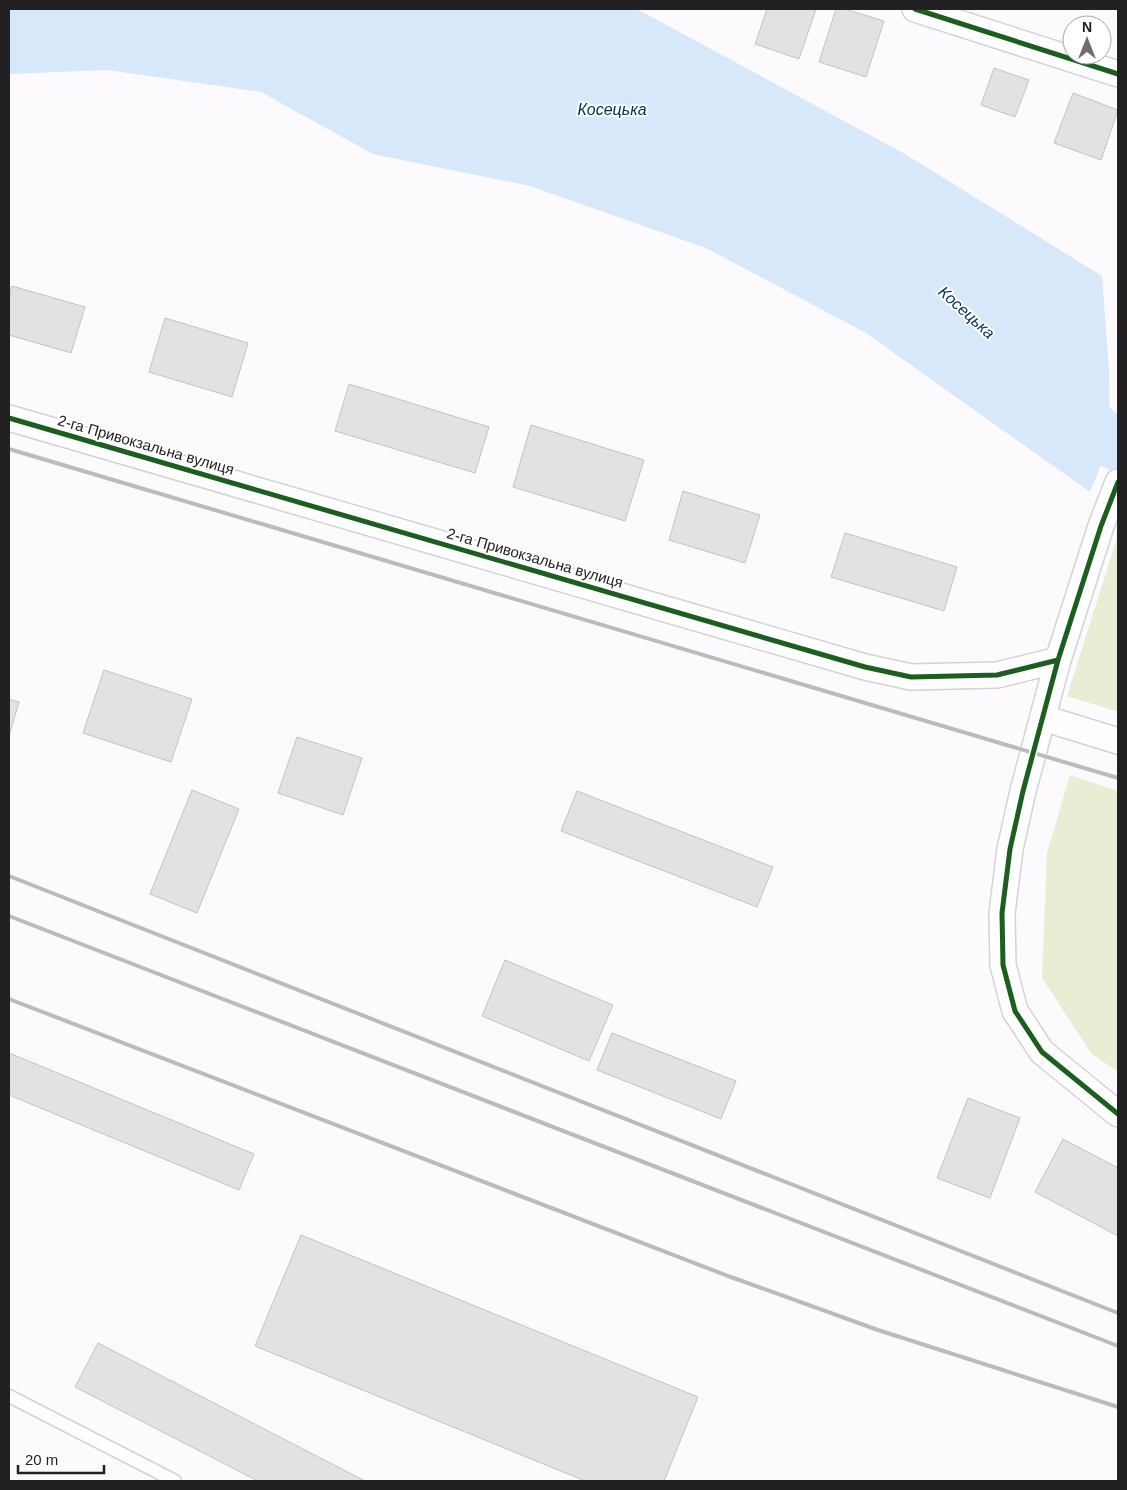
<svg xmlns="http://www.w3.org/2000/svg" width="1127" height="1490" font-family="Arial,sans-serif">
<rect width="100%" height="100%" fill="#fcfafd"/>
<path fill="#e9edd3" d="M1118,535V712L1067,696Z
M1070,775L1118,791V1072L1091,1053L1042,978L1047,853Z"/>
<path fill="#d7e8fa" d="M9,9H637L905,154L1102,276L1109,370L1110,442L1090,492L866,333L706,248L530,186L373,154L261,92L107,70L9,74Z"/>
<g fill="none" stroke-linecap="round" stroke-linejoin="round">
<path stroke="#d7e8fa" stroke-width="51" d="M1058,395L1110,442L1118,446"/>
</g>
<path fill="#e3e1e1" stroke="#c4c2c2" d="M767,9H816L799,59L755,44Z
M836,9H845L884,21L866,77L819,62Z
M994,68L1029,80L1015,117L981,105Z
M1073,93L1118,110L1101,160L1054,143Z
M12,286L85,307L71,353L9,335V298Z
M165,318L248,343L232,397L149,372Z
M349,384L489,427L475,473L335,431Z
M531,425L644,460L625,521L513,487Z
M683,491L760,515L745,563L669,540Z
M845,533L957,567L944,611L831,577Z
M104,670L192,699L171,762L83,733Z
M9,699L19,702L9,736Z
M297,737L362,758L343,815L278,793Z
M192,790L239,809L197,913L150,894Z
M577,791L773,867L757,907L561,831Z
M505,960L613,1005L589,1061L482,1016Z
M612,1033L736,1081L721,1119L597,1070Z
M9,1053L254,1154L239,1190L9,1095Z
M968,1098L1020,1118L990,1198L937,1178Z
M1063,1139L1118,1168V1236L1035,1192Z
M301,1235L698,1397L664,1481H585L255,1346Z
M98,1343L365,1481H258L75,1387Z"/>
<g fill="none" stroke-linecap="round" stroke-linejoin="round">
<defs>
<path id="lane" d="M9,1396L175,1481"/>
<path id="street" d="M915,9L1118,74
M9,418L865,667L911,677L997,675L1058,660
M1118,482L1101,526L1058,660L1023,791L1010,849L1002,913L1003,965L1015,1011L1042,1052L1118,1114
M1043,718L1118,741"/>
</defs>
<use href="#lane" stroke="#d4d2d5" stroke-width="15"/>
<use href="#street" stroke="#d4d2d5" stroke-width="28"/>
<use href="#lane" stroke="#fffeff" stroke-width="12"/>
<use href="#street" stroke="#fffeff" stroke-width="25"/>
<path stroke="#bcbbbc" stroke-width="4" d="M9,449L1118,778
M9,876L1118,1313
M9,916L1118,1346
M9,999L728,1276L878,1330L1118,1407"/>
<defs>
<path id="cycleway" d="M915,9L1118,74
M9,418L865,667L911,677L997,675L1058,660
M1118,482L1101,526L1058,660L1023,791L1010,849L1002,913L1003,965L1015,1011L1042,1052L1118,1114"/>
</defs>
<use href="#cycleway" stroke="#fff" stroke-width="8"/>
<use href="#cycleway" stroke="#1b5e20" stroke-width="5"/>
</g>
<g text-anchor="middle" stroke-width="4" stroke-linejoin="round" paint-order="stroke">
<g font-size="15" fill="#222023" stroke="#fff">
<text transform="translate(146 445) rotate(16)" y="5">2-га Привокзальна вулиця</text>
<text transform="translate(535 558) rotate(16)" y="5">2-га Привокзальна вулиця</text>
</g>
<g font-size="16" font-style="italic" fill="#033257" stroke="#fff">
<text x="612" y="115">Косецька</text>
<text transform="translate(967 312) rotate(42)" y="6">Косецька</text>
</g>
</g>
<rect width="1127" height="1490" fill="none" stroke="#222023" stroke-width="20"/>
<g transform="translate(1087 40)"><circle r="24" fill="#ffffff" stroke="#a7a6a7"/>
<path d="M0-4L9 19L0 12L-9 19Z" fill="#6e6c6f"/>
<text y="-8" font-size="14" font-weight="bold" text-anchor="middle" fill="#222023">N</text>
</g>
<path d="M18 1465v8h86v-8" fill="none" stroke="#222023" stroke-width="2.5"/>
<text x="25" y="1465" font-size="15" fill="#222023" stroke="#ffffff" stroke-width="4" paint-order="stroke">20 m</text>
</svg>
